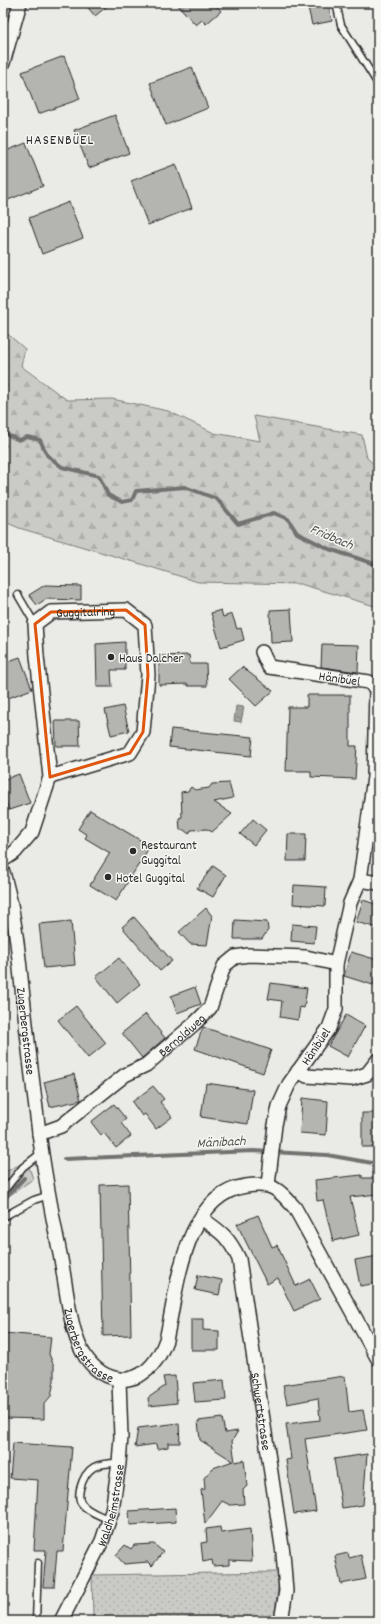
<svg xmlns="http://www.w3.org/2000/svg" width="381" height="1624" font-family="Dekko,sans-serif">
<defs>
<pattern id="grass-dots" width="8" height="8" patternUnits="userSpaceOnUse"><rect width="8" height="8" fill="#cacac7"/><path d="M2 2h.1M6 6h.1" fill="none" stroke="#aeaeab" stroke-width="1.8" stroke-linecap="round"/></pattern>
<pattern id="forest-firs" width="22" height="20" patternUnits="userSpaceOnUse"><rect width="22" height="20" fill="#cacac7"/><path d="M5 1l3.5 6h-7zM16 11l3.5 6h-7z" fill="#aeaeab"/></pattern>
<pattern id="water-ripples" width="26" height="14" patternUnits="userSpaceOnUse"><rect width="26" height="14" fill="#a1a19e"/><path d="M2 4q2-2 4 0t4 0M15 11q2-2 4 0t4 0" fill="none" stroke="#838381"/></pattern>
</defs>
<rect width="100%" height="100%" fill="#eaeae6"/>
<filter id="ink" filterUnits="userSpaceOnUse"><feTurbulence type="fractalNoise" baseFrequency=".025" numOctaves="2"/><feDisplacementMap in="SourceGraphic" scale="8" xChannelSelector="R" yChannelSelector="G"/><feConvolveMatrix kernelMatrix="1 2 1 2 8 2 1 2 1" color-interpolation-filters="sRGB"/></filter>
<g filter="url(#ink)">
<path fill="url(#grass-dots)" stroke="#7a7a79" d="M280,1572L274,1621H93L92,1575Z"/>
<path fill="url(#forest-firs)" stroke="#7a7a79" d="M3,330L25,349L21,366L67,400L112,399L168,411L214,433L260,441L254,416L362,435L367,458L378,468V607L300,584L198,582L141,564L19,528L3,521Z
M27,1161L33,1179L3,1200V1173Z"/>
<path fill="url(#water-ripples)" stroke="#727270" d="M236,706L244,707L241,722L234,721Z"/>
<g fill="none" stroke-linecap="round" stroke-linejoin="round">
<path stroke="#727270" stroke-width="4" d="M3,433L19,440L27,437L40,440L47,455L62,467L99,476L108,495L122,502L132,500L136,491L185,487L217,499L238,524L274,513L288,519L297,533L329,549L378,565
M64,1159L253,1151L327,1155L378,1164
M3,1200L24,1178"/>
</g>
<path fill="#b4b4b1" stroke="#2b2b2b" d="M84,3H111L95,16Z
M176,3H214L221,11L206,24L202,20L196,25Z
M307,3H328L332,21L312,25Z
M64,56L80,99L38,114L22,72Z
M192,67L208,108L166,125L150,83Z
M115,115L129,153L89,168L74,130Z
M26,143L43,186L3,202V152Z
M176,164L192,208L148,225L131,181Z
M69,202L83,238L42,254L29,218Z
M45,585L81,586V600L46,599L37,605L29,595Z
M291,609L293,642L271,643L270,610Z
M221,610L223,617L232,614L237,629L241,628L244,640L221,647L211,613Z
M125,642V670H111L112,687H97L96,644Z
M322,644L359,645L358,672L321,667Z
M189,655L190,664H206L207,686H188V684L159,685V656Z
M20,657L32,689L3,700V663Z
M242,667L273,691L256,706L229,679Z
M307,695H350V746H357L355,779L311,777V771H286L288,707H307Z
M123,706L129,731L111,735L105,710Z
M55,721H79L80,746H56Z
M171,729L253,737L251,756L169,747Z
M19,774L30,803L9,810L3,794V780Z
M229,783L233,798L214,802L232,814L212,832L207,829L191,830L189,834L184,830H180L179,818L182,817L181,792L188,791L191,787L195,790L209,788L212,784Z
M90,810L150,846L116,901L90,885L110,853L85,838L87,835L78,829Z
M253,819L266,830L254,845L240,834Z
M288,834H306L305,861H287Z
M213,866L226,875L213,897L197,888Z
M294,885L326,887L325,906L293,904Z
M363,900L378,905V928L356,922Z
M206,908L212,916L207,945L190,944L179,932Z
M134,917L172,961L160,971L122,927Z
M235,920L267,922L268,930L262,939H234Z
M71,921L75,965L44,968L39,924Z
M292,924L316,926L314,943L291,941Z
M351,952L378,960V982L375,981L373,985L344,976Z
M119,958L140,984L117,1003L96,977Z
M271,983L307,988L304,1008L300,1007L298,1020L280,1017L282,1001L268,999Z
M195,987L201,1004L177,1013L171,996Z
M76,1006L106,1043L88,1058L58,1020Z
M146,1014L165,1038L142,1058L122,1033Z
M346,1015L365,1026L348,1057L328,1046Z
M203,1027L271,1050L263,1073L195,1049Z
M74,1074L81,1100L50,1107L44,1082Z
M206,1083L253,1090L248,1124L201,1117Z
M153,1086L164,1099L160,1102L172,1117L156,1129L145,1114L142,1116L132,1102Z
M302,1098L328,1101L326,1135L300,1133Z
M114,1104L126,1119L121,1123L131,1136L116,1148L104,1133L101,1135L91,1122Z
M362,1113H378V1147H362Z
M362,1175V1178H378V1194L350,1197L359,1235L333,1241L323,1200L317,1201L315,1180Z
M128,1184L131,1335L103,1336L100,1185Z
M258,1215L272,1247L277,1245L296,1286L310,1279L320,1299L294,1311L278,1278L267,1284L237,1224Z
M378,1256V1283L360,1286L355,1260Z
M198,1275L222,1280L219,1295L195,1290Z
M191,1319H203V1330L219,1331V1350H191Z
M3,1333L51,1337L49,1354L54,1366V1381L51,1396L44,1404V1419L3,1418Z
M175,1376L177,1403L149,1406L148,1398L165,1386L163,1377Z
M345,1376L349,1412L363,1410L367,1430L305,1439L316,1511L294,1514L286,1460L291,1459L286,1424L320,1420L318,1398L287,1404L283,1385Z
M224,1380L226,1400L195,1402L193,1383Z
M222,1418L225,1433L238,1431L232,1441L235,1462L244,1460L247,1486L243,1490L244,1504L230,1505L222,1501L205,1524L201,1490L205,1489L204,1478L213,1468L233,1461L200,1440L198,1421Z
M179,1423L180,1443H168V1447L157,1449L156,1444L135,1447L138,1428Z
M13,1443L72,1447L63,1551H57L54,1587H43L46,1550H34L38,1480L10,1478Z
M367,1454L363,1505L342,1508L334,1459Z
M175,1508L176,1522L130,1525L129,1511Z
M220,1527L221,1533L250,1529L252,1561L229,1560V1565L213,1566L212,1560L203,1562L201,1543L207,1542L206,1529Z
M154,1544L163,1552L152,1566L148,1562L124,1564L116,1555L125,1545L131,1549L134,1545Z
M348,1553L349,1558L361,1555L366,1579L341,1584L335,1556Z"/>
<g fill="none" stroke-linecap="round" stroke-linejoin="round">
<defs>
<path id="service" d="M336,3L341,25L378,84
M18,595L35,624
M3,1192L23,1167L41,1153
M3,1217L34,1200L49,1195
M109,1520C100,1515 88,1512 82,1504C78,1500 79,1494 80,1489C86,1466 97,1463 119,1463
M36,1621L38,1563"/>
<g id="minor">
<path d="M3,63L20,3"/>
<path id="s1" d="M262,652L269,667L369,682L376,689L374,777L360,880L350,903L336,964V1009L329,1028L289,1084L279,1106L275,1125L268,1185"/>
<path id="s2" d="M3,860L15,852L32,832L50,777L37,656L35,624L51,612L126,610L145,625L148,675L143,732L130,753L50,777"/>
<path id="s3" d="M3,872C7,887 11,902 13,916C18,943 20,970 23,997C28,1042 33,1088 39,1132C44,1173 52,1214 60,1254C66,1283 69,1326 82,1351C92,1369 108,1381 128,1379C148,1376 160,1357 166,1340C177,1292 183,1195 246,1186C273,1182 278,1189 295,1208L378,1359"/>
<path d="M360,880L378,883"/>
<path d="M298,1071L307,1076L351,1079L367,1074L378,1060"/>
<path id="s4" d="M39,1134L61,1126L125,1075L146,1065L194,1024L210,1008L224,966L235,957L248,955L306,957L336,964"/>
<path id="s5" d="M201,1218C221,1232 228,1236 239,1259L283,1553L286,1591L281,1621"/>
<path id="s6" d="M61,1621L102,1541L112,1511L119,1463L121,1437L119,1380"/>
</g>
</defs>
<use href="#service" stroke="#2b2b2b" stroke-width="9"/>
<use href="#minor" stroke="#2b2b2b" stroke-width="16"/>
<use href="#service" stroke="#f6f6f2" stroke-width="6"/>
<use href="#minor" stroke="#f6f6f2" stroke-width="13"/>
</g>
</g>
<path fill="none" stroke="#df570e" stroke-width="3" stroke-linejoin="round" d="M126,610L145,625L148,675L143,732L130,753L50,777L35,624L51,612Z"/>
<g fill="#2b2b2b" stroke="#f6f6f2" stroke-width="1.5">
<circle cx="111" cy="657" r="4"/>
<circle cx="133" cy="851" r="4"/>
<circle cx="108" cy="877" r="4"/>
</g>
<g text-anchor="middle" stroke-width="3" stroke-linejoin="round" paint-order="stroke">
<g font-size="13" fill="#2b2b2b" stroke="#f6f6f2">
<text dy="5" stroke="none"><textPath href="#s2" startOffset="307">Guggitalring</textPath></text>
<text dy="5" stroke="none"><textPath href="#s1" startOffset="88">Hänibüel</textPath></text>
<text dy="5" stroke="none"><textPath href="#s3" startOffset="161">Zugerbergstrasse</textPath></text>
<text dy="5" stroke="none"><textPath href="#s4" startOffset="175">Bernoldweg</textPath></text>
<text transform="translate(315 1046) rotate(-56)" y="5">Hänibüel</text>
<text dy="5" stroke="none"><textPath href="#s3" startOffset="485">Zugerbergstrasse</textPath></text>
<text dy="5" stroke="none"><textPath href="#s5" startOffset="211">Schwertstrasse</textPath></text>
<text dy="5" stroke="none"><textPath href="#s6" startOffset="127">Waldheimstrasse</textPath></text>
</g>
<g font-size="13" fill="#2b2b2b" stroke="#f6f6f2" text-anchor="start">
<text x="119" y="662">Haus Dalcher</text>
<text x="141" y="849">Restaurant<tspan x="141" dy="15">Guggital</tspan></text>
<text x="116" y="882">Hotel Guggital</text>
</g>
<g font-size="14" letter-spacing="1" fill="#2b2b2b" stroke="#f6f6f2">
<text x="60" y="144">HASENBÜEL</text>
</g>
<g font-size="14" font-style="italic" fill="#545453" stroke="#f6f6f2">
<text transform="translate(332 536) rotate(23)" y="5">Fridbach</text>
<text transform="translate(221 1141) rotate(-3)" y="5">Mänibach</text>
</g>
</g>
<rect width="381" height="1624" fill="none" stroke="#f6f6f2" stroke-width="16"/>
<rect x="8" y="8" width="365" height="1608" fill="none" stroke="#2b2b2b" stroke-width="1.5" filter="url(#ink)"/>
</svg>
